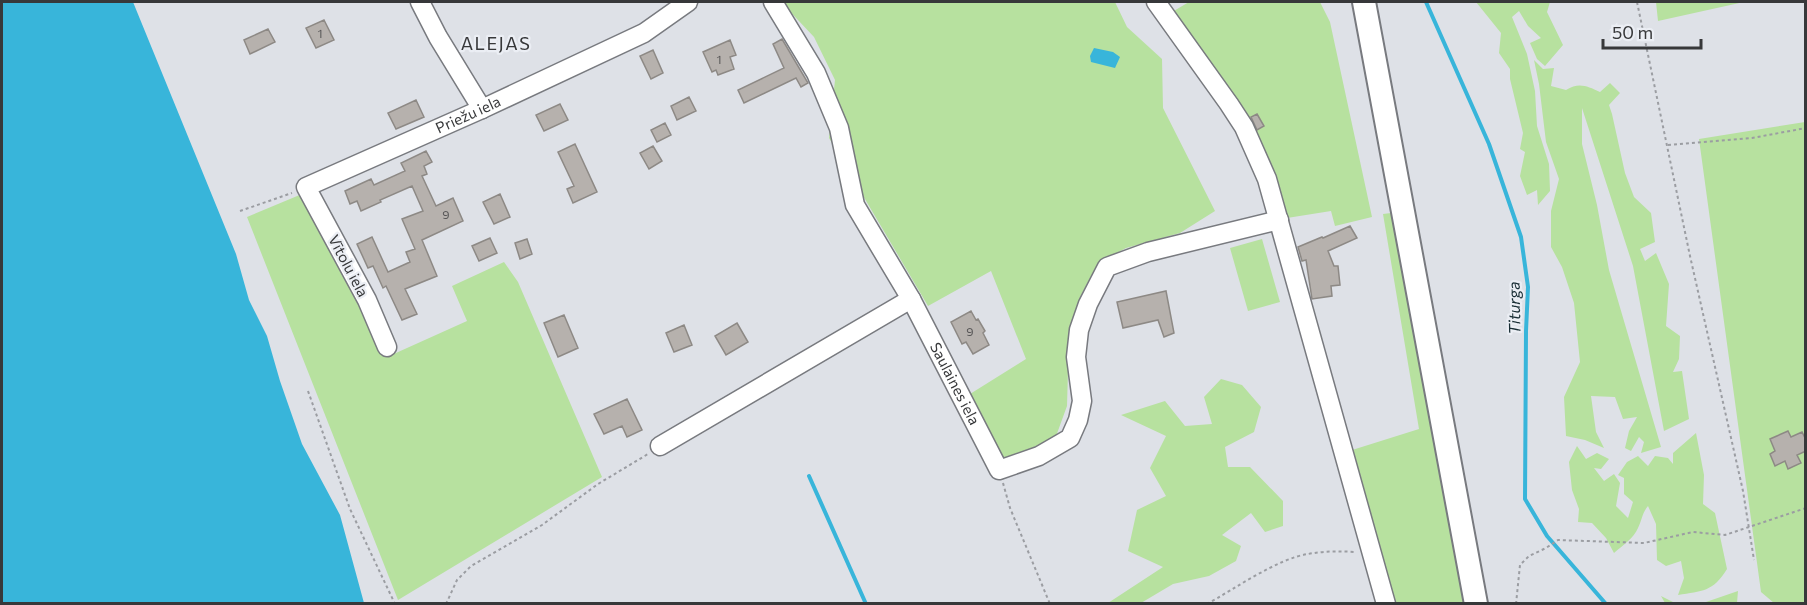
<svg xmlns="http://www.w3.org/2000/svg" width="1807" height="605" font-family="Commissioner,sans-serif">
<rect width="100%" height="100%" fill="#dee1e7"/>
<path fill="#b7e19f" d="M781,2H1115L1127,27L1162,59L1163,108L1215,211L1180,233L1126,248L1098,263L1080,297L1069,335L1067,406L1055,439L999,460L970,394L1026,359L991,271L928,306L829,138L835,80L814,37Z
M1189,2H1320L1330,22L1372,217L1335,226L1331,211L1287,218L1172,12Z
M1476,2H1550L1547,12L1563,45L1545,66L1537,59L1530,43L1541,38L1528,26L1519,11L1512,17L1527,54L1535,91L1537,126L1549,164L1550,191L1538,205L1537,190L1527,195L1520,176L1525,152L1520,149L1523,133L1510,79V69L1499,53L1501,33Z
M1656,2H1744L1658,21Z
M1534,60L1543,69L1554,68L1551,86L1566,90C1579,82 1587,86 1600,92L1610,83L1620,93L1609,105L1612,114L1625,173L1634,197L1651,213L1655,242L1640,249L1645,261L1656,253L1669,284L1666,326L1680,336L1679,359L1673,372L1682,371L1689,419L1664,431L1633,266L1582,108V144L1597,205L1609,270L1661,447L1641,453L1644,442L1639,437L1631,451L1625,448L1629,431L1637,417L1623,419L1615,397L1591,396L1596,432L1604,448L1585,440L1566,436L1564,397L1580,362L1574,303L1562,267L1551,247V211L1559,179L1546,142L1539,84Z
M1805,122V603H1774L1761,592L1699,139Z
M302,194L356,293L387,357L467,321L452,286L504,262L518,282L602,477L398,600L247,217Z
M1391,213L1465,603H1392L1349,451L1419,429L1383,214Z
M1262,239L1280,302L1248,311L1230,248Z
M1221,379L1242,385L1261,407L1254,432L1225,447L1228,467H1250L1283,501V526L1265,532L1251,513L1222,535L1241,546L1236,561L1209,576L1173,584L1141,603H1108L1163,567L1128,551L1137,510L1166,496L1150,468L1166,436L1121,415L1165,401L1185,426L1212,424L1204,397Z
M1696,433L1704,475L1703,504L1715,513L1727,569C1713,592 1702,591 1678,595L1684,578L1681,561L1666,566L1657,560L1656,524L1648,506C1642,513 1642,520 1638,528C1634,538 1623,545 1614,553L1606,538L1592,523L1578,522L1579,509L1572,490L1569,462L1577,446L1586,459L1597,453L1609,459L1601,469L1594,468L1604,481L1614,474L1620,483L1616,506L1628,518L1633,502L1624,494V478L1618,475L1627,462L1638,456L1648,466L1655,456L1668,458L1673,464V453Z
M1738,591L1737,603H1665L1661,596L1675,603L1706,602Z"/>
<path fill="#38b5da" d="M2,2H133L236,254L249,300L267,336L280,381L302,444L340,515L364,603H2Z
M1094,48L1113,52L1120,57L1115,68L1091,62L1090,56Z"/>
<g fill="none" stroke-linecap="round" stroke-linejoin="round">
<path stroke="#38b5da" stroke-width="4" d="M1426,2L1489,144L1521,237L1528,287L1526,331L1525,499L1547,536L1606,604
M809,476L866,604"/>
</g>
<path fill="#b6b1ad" stroke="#8d8985" stroke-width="1.5" d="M324,20L334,40L316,48L306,28Z
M268,29L275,42L250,54L244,40Z
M782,39L808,83L801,87L796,78L744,103L738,90L784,68L773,44Z
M730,40L736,55L730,57L734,69L718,75L716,70L712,72L703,52Z
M653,50L663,73L651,79L640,56Z
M689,97L696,111L677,120L671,106Z
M416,100L424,117L396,129L388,113Z
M560,104L568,120L544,131L536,115Z
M1257,114L1264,126L1257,130L1251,117Z
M665,123L671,135L657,142L651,130Z
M575,144L597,192L573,203L567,189L574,186L558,152Z
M653,146L662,161L649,169L640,153Z
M426,151L432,162L424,166L427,174L422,176L436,206L453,198L463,221L422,240L437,276L405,289L417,314L402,320L386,286L383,288L373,266L368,268L357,244L372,237L388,272L410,262L406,252L415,249L402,219L423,211L412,186L380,200L381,202L361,211L357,201L350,204L345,191L371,179L374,185L405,171L401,163Z
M500,194L510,217L494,224L483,202Z
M1350,226L1357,238L1328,251L1334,266H1338L1340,285L1331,286L1332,296L1312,299L1306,260L1302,261L1298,247L1322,237L1323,238Z
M490,238L497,253L479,261L472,246Z
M527,239L532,254L520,259L515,243Z
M1166,291L1174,333L1164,337L1158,320L1123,328L1117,302Z
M971,311L976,320L978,319L985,331L983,333L989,345L973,354L966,342L962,344L951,322Z
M564,315L578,348L558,357L544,323Z
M737,323L748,342L726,355L715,336Z
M684,325L692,345L674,352L666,333Z
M627,399L642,430L627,437L622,426L604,434L594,414Z
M1788,431L1791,437L1802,432L1806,440V451L1797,455L1801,463L1788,469L1785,461L1775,466L1770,454L1775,451L1770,439Z"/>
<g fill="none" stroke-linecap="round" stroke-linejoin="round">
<defs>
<g id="minor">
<path d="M420,2L438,37L482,109"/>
<path id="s1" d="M773,2L816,73L839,128L855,205L911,299L999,470L1039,456L1070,438L1078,420L1082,401L1076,357L1079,330L1088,304L1107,267L1148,252L1279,220"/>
<path d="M1156,2L1229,104L1244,127L1267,179L1386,604"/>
<path id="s2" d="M387,347L367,300L306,187L482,109L644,33L688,2"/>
<path d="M660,446L911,299"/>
</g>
<path id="major" d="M1364,2L1476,604"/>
</defs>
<use href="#minor" stroke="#787a7f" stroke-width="21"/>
<use href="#major" stroke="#787a7f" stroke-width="26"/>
<path stroke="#9b9da2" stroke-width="2" stroke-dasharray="3 3" stroke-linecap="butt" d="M1637,2L1690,256L1743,491L1754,560
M1668,145L1752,138L1806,128
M240,211L292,193
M308,391L350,509L395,604
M1003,483L1010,508L1050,604
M446,604L457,580L471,566L542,525L598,484L648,454
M1207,604C1234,589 1279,558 1308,554C1324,551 1339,551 1355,552
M1516,604L1520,565L1529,556L1546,548L1558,540L1644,543L1693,532L1725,535L1806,508"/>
<use href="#minor" stroke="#fff" stroke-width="18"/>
<use href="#major" stroke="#fff" stroke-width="22"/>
</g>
<g text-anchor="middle" stroke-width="4.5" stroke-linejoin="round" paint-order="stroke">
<g font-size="12" fill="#575657">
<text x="320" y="38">1</text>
<text x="719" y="64">1</text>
<text x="446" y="219">9</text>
<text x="970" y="336">9</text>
</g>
<g font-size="15" fill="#37383a" stroke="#ebeef4">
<text dy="5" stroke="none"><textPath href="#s2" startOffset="357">Priežu iela</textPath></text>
<text transform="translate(348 266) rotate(62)" y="5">Vītolu iela</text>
<text dy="5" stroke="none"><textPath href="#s1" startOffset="426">Saulaines iela</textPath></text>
</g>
<g font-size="16" font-style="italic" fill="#182d34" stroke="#ebeef4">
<text transform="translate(1514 308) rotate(-91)" y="6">Titurga</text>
</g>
<g font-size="18" letter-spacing="1.5" fill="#37383a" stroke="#ebeef4">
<text x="496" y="50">ALEJAS</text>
</g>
</g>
<rect width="1807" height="605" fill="none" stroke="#37383a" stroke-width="6"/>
<path d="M1603 39v9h98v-9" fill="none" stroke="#37383a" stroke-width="3"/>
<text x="1612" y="39" font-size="18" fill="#37383a" stroke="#ebeef4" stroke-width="4.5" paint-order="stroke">50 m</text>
</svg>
